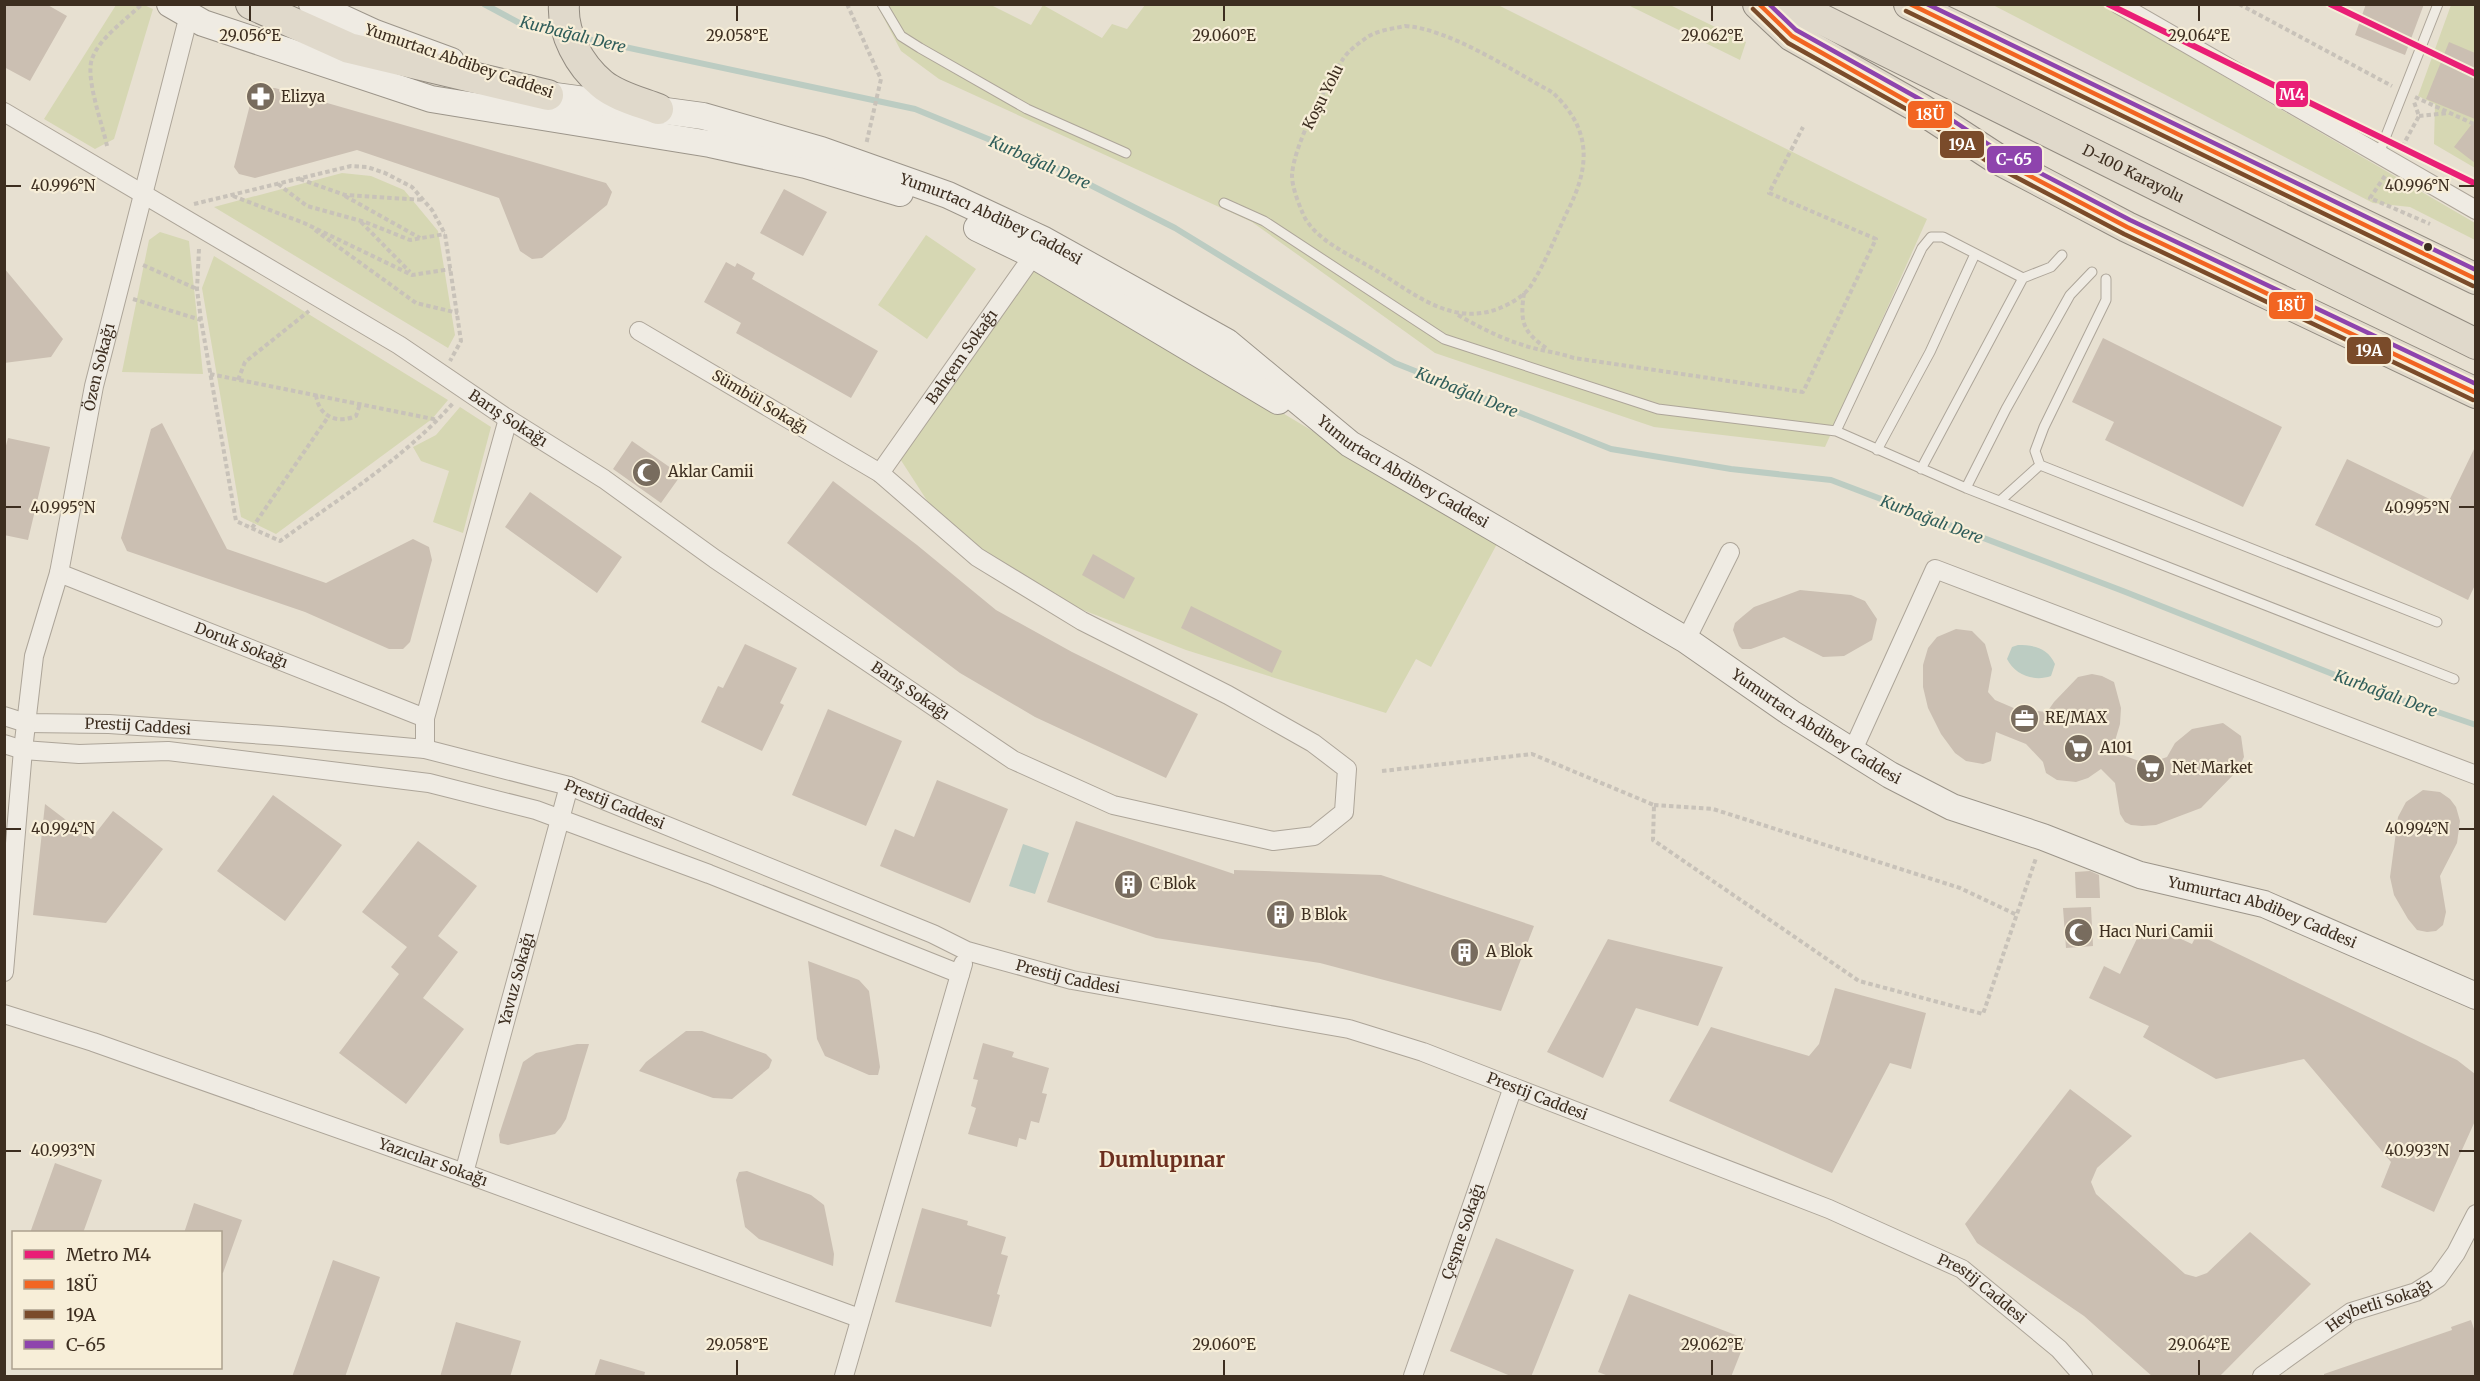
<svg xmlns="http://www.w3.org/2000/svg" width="2480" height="1381" font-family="Merriweather,serif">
<rect width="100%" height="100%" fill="#e7e0d1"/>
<path fill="#d6d7b3" d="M116,5H144L153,9L114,139L95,149L44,119Z
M877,5H991L1031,25L1043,5L1102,38L1112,24L1127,29L1145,5H1498L1927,219L1825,447L1654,427L1435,353L1252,222L939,79L901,51Z
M1628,5H1670L1746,42L1740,60Z
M1993,5H2102L2475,223V240L2410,207L2373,203Z
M2451,5H2475V168L2434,144L2435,104L2418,96Z
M342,173L371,176L404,190L438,231L455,335L448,348L214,207Z
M160,232L189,241L203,374L122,372L149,240Z
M926,235L976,269L927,339L878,305Z
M214,256L448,400L432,419L276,534L241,517L202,288Z
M1034,264L1498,542L1431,667L1416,659L1386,713L1186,650L1026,588L937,516L895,451Z
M460,407L491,427L463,533L433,522L449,471L421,461L413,447L436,435Z"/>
<path fill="#bcccc2" d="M2018,645C2034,645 2048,648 2055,664L2051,676C2034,682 2015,675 2007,659L2012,647Z
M1023,844L1049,853L1035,894L1009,886Z"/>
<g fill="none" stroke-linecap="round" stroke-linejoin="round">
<path stroke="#bcccc2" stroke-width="6" d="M484,4L523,25L559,33
M578,37L915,109L1047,163L1175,228L1395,363L1611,449L1731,469L1831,480L2123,591L2373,690L2476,725"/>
</g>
<path fill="#cbbfb2" d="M4,4H46L67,16L30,81L4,67Z
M2366,4H2424L2405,55L2355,35Z
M2449,42L2475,53V119L2426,99Z
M262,88H275L606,183L612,192L607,205L542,258L532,259L520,251L499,198L357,150L255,178L239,174L234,167L253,93Z
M2475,120V163L2454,147Z
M784,189L827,212L803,256L760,233Z
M726,262L735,267L737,263L755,273L752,279L878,351L851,398L736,333L741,323L704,302Z
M4,268L63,339L51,357L4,363Z
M2103,338L2282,427L2243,507L2105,440L2114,422L2072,402Z
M162,423L227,549L326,583L413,539L429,547L432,560L410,642L403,649H389L305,612L127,551L121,538L151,429Z
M8,438L50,447L28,540L4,535V453Z
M632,441L681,475L661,503L613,469Z
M2475,447V585L2468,600L2315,525L2347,459L2446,507Z
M833,481L917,545L996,610L1072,652L1198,714L1166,778L1035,717L960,673L787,543Z
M530,492L622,557L597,593L505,527Z
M1093,554L1135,578L1124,599L1082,575Z
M1800,590L1851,595L1865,601L1877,619L1872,640L1844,656L1823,657L1784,637L1751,649H1742L1739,646L1733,630L1735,623L1743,616L1754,607Z
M1191,606L1282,651L1272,673L1181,628Z
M1956,629L1972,631L1985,644L1992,669L1988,692L1995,700L2016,709L2047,712L2054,702L2078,677L2092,674L2102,676L2114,682L2121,708L2120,724L2112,751L2147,764L2167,757L2175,743L2192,729L2223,723L2241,736L2244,757L2237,771L2201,808L2156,825L2142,826L2131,825L2125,822L2120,814L2115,783L2101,769L2088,778L2076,782L2057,780L2046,773L2043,762L2026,744L1996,732L1991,761L1983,764L1966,761L1955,753L1941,734L1928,708L1923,687V665L1928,648L1937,637Z
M745,644L797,668L780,703L784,705L762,751L701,722L718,686L723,688Z
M828,709L902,741L866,826L792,795Z
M937,780L1008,809L970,903L880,866L895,829L914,837Z
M2423,790L2440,792L2450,799L2456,807L2460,821L2457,843L2440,876L2446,912L2443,925L2436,931L2427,932L2417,930L2408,919L2394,895L2390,877L2398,817L2406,802Z
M273,795L342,845L285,921L217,871Z
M45,804L91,839L113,811L163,849L106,923L33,915Z
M1076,821L1234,874V870L1381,875L1534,926L1501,1011L1320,963L1156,938L1047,902Z
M418,841L477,886L438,936L458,952L423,998L464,1029L406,1104L339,1053L399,974L391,967L407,947L362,912Z
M2090,871L2099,875L2100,898H2076L2075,872Z
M2091,907L2093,946L2066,948L2063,908Z
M2153,926L2192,944L2197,934L2457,1060L2475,1074V1121L2434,1212L2381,1187L2391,1162L2304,1059L2216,1079L2143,1037L2149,1026L2089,998L2104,966L2120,974L2142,928Z
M1608,939L1723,967L1698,1026L1636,1008L1603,1078L1547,1052Z
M808,961L859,980L869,991L880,1067L878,1075H869L825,1056L817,1039Z
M1835,988L1926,1013L1911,1069L1890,1063L1832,1173L1669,1101L1711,1027L1809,1056L1819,1044Z
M686,1031H702L766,1054L772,1060L769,1068L732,1099L713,1098L639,1071L646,1062Z
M983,1043L1014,1052L1012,1057L1049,1068L1042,1093L1047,1094L1039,1123L1031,1121L1026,1140L1019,1138L1017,1147L968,1134L976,1108L971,1106L978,1080L973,1079Z
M577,1044H589L566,1119L561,1127L555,1134L508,1145L500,1143L499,1135L523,1062L536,1053Z
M2070,1089L2132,1136L2097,1168L2091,1182L2096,1194L2185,1274L2196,1277L2207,1273L2250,1232L2311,1284L2219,1377H2153L2084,1316L1977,1243L1965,1224Z
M55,1163L102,1180L83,1233H30Z
M747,1171L811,1195L824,1205L834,1254L833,1266L759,1239L745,1227L736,1180L739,1172Z
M194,1203L242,1220L223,1273L220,1272V1233H184Z
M922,1208L968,1221L967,1225L1006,1237L1001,1254L1008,1256L997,1294L1000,1295L991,1327L895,1302Z
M1496,1238L1574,1270L1531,1377H1513L1450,1351Z
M333,1260L380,1277L345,1377H292Z
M1629,1294L1746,1339L1731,1377H1611L1598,1372Z
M2471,1320L2475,1332V1377H2324V1374L2452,1330L2451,1327Z
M456,1322L521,1341L510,1377H440Z
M600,1359L645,1372L644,1377H594Z"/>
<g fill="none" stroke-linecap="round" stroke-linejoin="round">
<defs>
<path id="service" d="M882,4L901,36L920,48L1027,109L1126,153
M2378,156L2438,4
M1224,203L1264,221L1444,339L1658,409L1836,431L1966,488L2454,679
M1836,431L1922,248L1931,237H1943L2023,278
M1877,450L1930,352L1975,254
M2040,465L2035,451L2044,427L2106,300V279
M1921,469L2023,278L2051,267L2062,255
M1966,488L2006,409L2070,295L2092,272
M2001,500L2040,465L2437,622"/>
<g id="minor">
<path d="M2118,4L2476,210"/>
<path id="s1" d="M4,112L399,345L508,419L604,479L715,559L1013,760L1113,805L1273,841L1314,836L1344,812L1347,769L1313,743L1228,695L1082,621L977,557L880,473L639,331"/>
<path id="s2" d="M880,473L1040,246"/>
<path id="s3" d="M59,573L425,718"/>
<path d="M1686,640L1730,552"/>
<path id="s4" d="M4,716L26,723L109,724L281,736L425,749L569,786L933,934L967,951L1072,980L1349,1029L1423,1052L1513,1087L1829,1209L1962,1269L2059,1349L2083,1376"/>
<path d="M4,744L23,750L79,754L168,751L429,783L536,810L709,874L960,974"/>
<path d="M425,749V718L508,419"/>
<path d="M1852,752L1935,569L2476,775"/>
<path id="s5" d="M4,972L23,750L34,656L59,573L94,386L189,15"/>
<path id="s6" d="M4,1014L93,1042L464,1173L859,1318"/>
<path id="s7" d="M464,1173L569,786"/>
<path d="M844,1376L963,964"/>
<path id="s8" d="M1413,1376L1513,1087"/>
<path id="s9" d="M2262,1376L2351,1312L2416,1292L2438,1278L2456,1253L2476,1214"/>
</g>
<g id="secondary">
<path d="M170,4L203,23L431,99L710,144L806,165L900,193"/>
<path d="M312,4L375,33L451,61"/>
<path id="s10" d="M528,88L548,95L703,116L821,150L948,195L1044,240L1227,342L1350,444L1686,640L1791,713L1890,775L1952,807L2043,837L2140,875L2264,904L2476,996"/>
<path d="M977,228L1033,255L1278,401"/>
</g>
<g id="trunk">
<path d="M251,4L349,48L548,95"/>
<path d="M564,4C562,33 579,65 602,84C616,96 640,102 658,109"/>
<path d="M1758,4L1792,36L1921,109L1996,158L2127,227L2476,393"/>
<path id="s11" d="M1791,4L2476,344"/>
<path d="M1909,4L2476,279"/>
</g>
</defs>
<use href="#service" stroke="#ada599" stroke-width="11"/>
<use href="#minor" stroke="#ada599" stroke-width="20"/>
<use href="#secondary" stroke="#9c958a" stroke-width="28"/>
<use href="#trunk" stroke="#928b80" stroke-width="32"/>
<path stroke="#c8c2b9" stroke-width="4" stroke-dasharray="4.5 3" stroke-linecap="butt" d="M847,4L881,79L866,145
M2239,4L2392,86
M1405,26C1450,29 1511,70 1552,92C1591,128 1591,165 1568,210C1556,235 1545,264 1530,287C1524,296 1510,304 1500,308C1453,327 1416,295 1377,271C1353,256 1315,241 1303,214C1298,202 1292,187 1292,175C1294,144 1326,85 1343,59C1348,51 1359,43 1366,38C1377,30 1392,29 1405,26Z
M2415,97L2476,125
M2419,116L2448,113
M107,146C103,126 85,78 92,59C99,38 126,20 142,4
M2402,147L2419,116L2414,102
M2385,176L2370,198L2430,224
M300,179L345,195L424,200
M278,184L307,206L365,222L410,240L445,234
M233,196L304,223L412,275L451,269
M345,196L420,238
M194,204L351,166L367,167L385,173L412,187L432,210L445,234L461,341L450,361
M361,222L410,272
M315,230L416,303L458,313
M199,249L197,289L201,320L236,521L280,541C340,498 405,458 454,402
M143,265L197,289
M1524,293C1520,321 1522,331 1546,348
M133,299L201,320
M1458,315C1479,327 1500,338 1523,345C1540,351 1557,352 1574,358L1803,392L1876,239L1769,193L1803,127
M210,374L438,420
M238,380L245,362L309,311
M316,395C319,417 337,424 356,416L360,404
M252,528L328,417
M1382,771L1532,754L1654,805L1653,840L1859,981L1983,1014L2036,858
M1654,805L1713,809L1960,888L2017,915"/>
<use href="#service" stroke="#efebe3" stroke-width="9"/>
<use href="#minor" stroke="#efebe3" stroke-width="18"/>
<use href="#secondary" stroke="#efebe3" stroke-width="26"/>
<use href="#trunk" stroke="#e0d9cb" stroke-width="30"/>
<defs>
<path id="bus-1" d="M1759,4L1792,36L1921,109L1996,158L2127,227L2476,393
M1910,4L2476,279"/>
<path id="bus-2" d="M1753,9L1788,43L1917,115L1993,165L2124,234L2473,400
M1906,11L2473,286"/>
<path id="bus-3" d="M1769,4L1796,30L1925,102L2000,152L2130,220L2476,384
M1927,4L2476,270"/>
</defs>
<use href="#bus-1" stroke="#f7eed8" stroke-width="9"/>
<use href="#bus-2" stroke="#f7eed8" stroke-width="9"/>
<use href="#bus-3" stroke="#f7eed8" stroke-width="9"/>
<use href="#bus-1" stroke="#f26522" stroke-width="4.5"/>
<use href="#bus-2" stroke="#7a4b2a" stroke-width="4.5"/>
<use href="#bus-3" stroke="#8e44ad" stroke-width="4.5"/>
<defs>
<path id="metro-1" d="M2108,4L2476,184
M2330,4L2476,74"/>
</defs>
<use href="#metro-1" stroke="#f7eed8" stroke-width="10"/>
<use href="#metro-1" stroke="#e91e76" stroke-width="6"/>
</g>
<path fill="none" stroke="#3d2e20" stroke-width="2" d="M250,6V21M737,6V21M1224,6V21M1712,6V21M2199,6V21M6,186H21M2459,186H2474M6,507H21M2459,507H2474M6,829H21M2459,829H2474M6,1151H21M2459,1151H2474M737,1360V1375M1224,1360V1375M1712,1360V1375M2199,1360V1375"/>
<defs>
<symbol id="pharmacy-disc" viewBox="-11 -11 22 22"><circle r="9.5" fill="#786c5e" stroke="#f7eed8"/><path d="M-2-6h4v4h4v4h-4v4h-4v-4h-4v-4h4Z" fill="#fff"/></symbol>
<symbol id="mosque-disc" viewBox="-11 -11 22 22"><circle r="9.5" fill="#786c5e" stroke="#f7eed8"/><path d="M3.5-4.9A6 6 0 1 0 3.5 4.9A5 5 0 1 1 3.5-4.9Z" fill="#fff"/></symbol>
<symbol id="office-disc" viewBox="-11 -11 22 22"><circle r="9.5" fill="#786c5e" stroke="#f7eed8"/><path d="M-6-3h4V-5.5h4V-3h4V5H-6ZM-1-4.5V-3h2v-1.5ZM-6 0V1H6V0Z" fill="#fff"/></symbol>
<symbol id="supermarket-disc" viewBox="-11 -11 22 22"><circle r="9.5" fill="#786c5e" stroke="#f7eed8"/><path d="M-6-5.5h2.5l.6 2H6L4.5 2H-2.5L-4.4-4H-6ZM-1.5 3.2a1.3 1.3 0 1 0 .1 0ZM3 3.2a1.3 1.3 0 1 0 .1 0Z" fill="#fff"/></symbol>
<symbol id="building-disc" viewBox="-11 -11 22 22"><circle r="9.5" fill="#786c5e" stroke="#f7eed8"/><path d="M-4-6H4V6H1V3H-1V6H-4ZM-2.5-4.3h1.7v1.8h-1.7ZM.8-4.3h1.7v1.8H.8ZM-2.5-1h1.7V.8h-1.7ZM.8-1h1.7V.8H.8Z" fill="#fff"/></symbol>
</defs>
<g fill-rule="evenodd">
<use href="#pharmacy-disc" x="244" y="80" width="33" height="33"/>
<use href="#mosque-disc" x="630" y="456" width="33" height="33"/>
<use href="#office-disc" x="2008" y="702" width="33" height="33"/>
<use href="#supermarket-disc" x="2062" y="732" width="33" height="33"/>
<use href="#supermarket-disc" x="2134" y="752" width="33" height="33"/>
<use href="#building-disc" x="1112" y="868" width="33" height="33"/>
<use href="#building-disc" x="1264" y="898" width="33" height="33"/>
<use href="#mosque-disc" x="2062" y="916" width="33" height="33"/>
<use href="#building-disc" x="1448" y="936" width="33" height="33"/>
</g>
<circle fill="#3d2e20" stroke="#f7eed8" stroke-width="2" cx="2428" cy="247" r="5"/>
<g text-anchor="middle" stroke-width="4.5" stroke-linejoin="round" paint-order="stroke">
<g font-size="15" fill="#3d2e20" stroke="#f7eed8">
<text transform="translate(459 61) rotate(19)" y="5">Yumurtacı Abdibey Caddesi</text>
<text transform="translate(1323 97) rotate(-63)" y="5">Koşu Yolu</text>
<text dy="5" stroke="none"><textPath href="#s11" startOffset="382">D-100 Karayolu</textPath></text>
<text dy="5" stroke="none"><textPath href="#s10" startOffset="484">Yumurtacı Abdibey Caddesi</textPath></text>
<text dy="5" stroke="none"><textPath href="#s2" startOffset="142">Bahçem Sokağı</textPath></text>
<text dy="5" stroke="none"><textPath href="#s5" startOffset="614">Özen Sokağı</textPath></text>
<text transform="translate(760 402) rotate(31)" y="5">Sümbül Sokağı</text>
<text dy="5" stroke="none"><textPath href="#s1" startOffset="590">Barış Sokağı</textPath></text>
<text dy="5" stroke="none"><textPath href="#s10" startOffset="970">Yumurtacı Abdibey Caddesi</textPath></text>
<text dy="5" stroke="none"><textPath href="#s3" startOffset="196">Doruk Sokağı</textPath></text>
<text dy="5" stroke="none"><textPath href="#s1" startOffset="1076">Barış Sokağı</textPath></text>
<text dy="5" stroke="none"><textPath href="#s10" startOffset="1456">Yumurtacı Abdibey Caddesi</textPath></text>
<text dy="5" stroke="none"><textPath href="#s4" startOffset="135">Prestij Caddesi</textPath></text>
<text dy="5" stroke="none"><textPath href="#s4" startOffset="621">Prestij Caddesi</textPath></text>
<text dy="5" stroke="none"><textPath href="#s10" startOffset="1942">Yumurtacı Abdibey Caddesi</textPath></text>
<text dy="5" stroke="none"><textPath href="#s4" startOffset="1107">Prestij Caddesi</textPath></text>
<text dy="5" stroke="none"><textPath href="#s7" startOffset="201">Yavuz Sokağı</textPath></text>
<text dy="5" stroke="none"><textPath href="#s4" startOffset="1593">Prestij Caddesi</textPath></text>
<text dy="5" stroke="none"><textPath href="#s6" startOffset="454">Yazıcılar Sokağı</textPath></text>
<text dy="5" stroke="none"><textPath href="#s8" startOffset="153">Çeşme Sokağı</textPath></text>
<text dy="5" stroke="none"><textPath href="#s4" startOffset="2079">Prestij Caddesi</textPath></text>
<text dy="5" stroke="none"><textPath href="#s9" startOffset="138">Heybetli Sokağı</textPath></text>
</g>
<g font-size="15" fill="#3d2e20" stroke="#f7eed8" text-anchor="start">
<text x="281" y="102">Elizya</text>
<text x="668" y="477">Aklar Camii</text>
<text x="2045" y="723">RE/MAX</text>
<text x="2100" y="753">A101</text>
<text x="2172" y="773">Net Market</text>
<text x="1150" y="889">C Blok</text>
<text x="1301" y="920">B Blok</text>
<text x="2099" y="937">Hacı Nuri Camii</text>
<text x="1486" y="957">A Blok</text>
</g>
<g font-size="16" font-style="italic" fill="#2f5d5a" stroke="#f7eed8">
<text transform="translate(573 34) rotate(14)" y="6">Kurbağalı Dere</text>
<text transform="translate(1040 162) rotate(24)" y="6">Kurbağalı Dere</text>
<text transform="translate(1467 392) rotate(22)" y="6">Kurbağalı Dere</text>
<text transform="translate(1932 519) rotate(21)" y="6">Kurbağalı Dere</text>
<text transform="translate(2386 693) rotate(20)" y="6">Kurbağalı Dere</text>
</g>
<g font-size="21" font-weight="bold" fill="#6b2e1e" stroke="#f7eed8">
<text x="1162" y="1167">Dumlupınar</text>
</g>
</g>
<g font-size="15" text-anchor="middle" fill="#3d2e20" stroke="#f7eed8" stroke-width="4.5" stroke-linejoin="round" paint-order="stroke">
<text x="250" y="41">29.056°E</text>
<text x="737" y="41">29.058°E</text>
<text x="1224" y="41">29.060°E</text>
<text x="1712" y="41">29.062°E</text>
<text x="2199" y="41">29.064°E</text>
<text x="63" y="191">40.996°N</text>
<text x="2417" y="191">40.996°N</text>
<text x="63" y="513">40.995°N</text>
<text x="2417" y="513">40.995°N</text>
<text x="63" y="834">40.994°N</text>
<text x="2417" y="834">40.994°N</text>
<text x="63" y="1156">40.993°N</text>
<text x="2417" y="1156">40.993°N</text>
<text x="737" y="1350">29.058°E</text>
<text x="1224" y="1350">29.060°E</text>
<text x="1712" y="1350">29.062°E</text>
<text x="2199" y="1350">29.064°E</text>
</g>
<g stroke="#f7eed8" stroke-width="2">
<rect x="2275" y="80" width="34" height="28" rx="6" fill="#e91e76"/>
<rect x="1907" y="100" width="46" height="29" rx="6" fill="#f26522"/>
<rect x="1939" y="130" width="46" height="29" rx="6" fill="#7a4b2a"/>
<rect x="1986" y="145" width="57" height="29" rx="6" fill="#8e44ad"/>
<rect x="2268" y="291" width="46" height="29" rx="6" fill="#f26522"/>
<rect x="2346" y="336" width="46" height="29" rx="6" fill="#7a4b2a"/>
</g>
<g font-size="16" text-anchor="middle" font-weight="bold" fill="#fff">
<text x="2292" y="100">M4</text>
<text x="1930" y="120">18Ü</text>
<text x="1962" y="150">19A</text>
<text x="2014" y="165">C-65</text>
<text x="2291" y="311">18Ü</text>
<text x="2369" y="356">19A</text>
</g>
<rect width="2480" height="1381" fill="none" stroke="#3d2e20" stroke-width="12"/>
<rect x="12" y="1231" width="210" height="138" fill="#f7eed8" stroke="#ada18e" stroke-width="1.5"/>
<rect x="24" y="1250" width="30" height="9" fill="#e91e76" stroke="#ada18e" stroke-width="1.5"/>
<text x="66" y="1261" font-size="18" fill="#3d2e20">Metro M4</text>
<rect x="24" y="1280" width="30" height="9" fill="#f26522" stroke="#ada18e" stroke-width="1.5"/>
<text x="66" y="1291" font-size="18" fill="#3d2e20">18Ü</text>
<rect x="24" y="1310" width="30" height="9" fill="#7a4b2a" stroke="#ada18e" stroke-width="1.5"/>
<text x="66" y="1321" font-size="18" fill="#3d2e20">19A</text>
<rect x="24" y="1340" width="30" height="9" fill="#8e44ad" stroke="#ada18e" stroke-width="1.5"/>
<text x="66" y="1351" font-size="18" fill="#3d2e20">C-65</text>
</svg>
